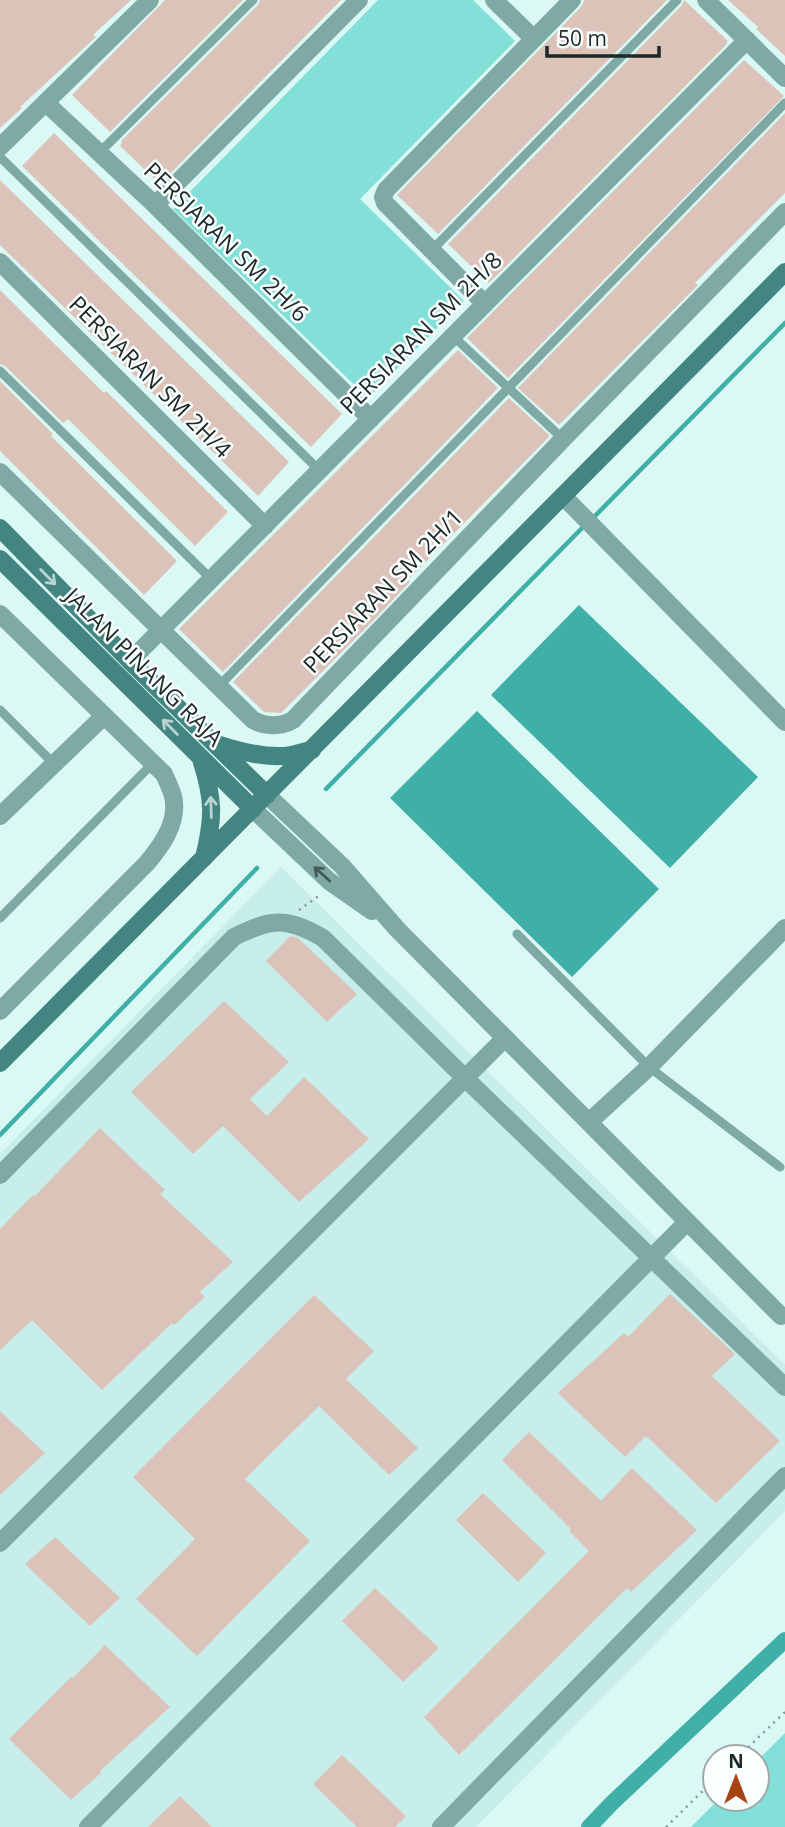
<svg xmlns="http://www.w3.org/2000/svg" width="785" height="1827" font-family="'Open Sans',sans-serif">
<rect width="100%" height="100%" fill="#daf8f4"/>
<path fill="#c7eeea" d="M281,867L785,1365V1511L476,1827H0V1154Z"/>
<path fill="#83e0d8" d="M378,0H473L515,41L360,199L464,301L368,398L173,209Z
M785,1733V1827H691L719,1799H757V1761Z"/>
<path fill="#40afa7" d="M579,605L758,777L670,868L491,695Z
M477,711L659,889L572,977L390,798Z"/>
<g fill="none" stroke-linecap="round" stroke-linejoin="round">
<path stroke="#40afa7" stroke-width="4.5" d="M592,519L785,323
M326,789L585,525
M0,1135L257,868"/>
<path stroke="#40afa7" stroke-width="16" d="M589,1827L612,1803L785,1640"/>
</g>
<path fill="#dcc3b9" d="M0,0H131L93,35L96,37L20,107L22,108L0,128Z
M165,0H243L110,132L72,95Z
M260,0H341L160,184L120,146L122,143L121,141L258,5Z
M585,0H667L438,234L397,195L580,8Z
M684,0L728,41L726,43L727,44L489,283L448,244L682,5Z
M728,0H785V56L756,29L758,27Z
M744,60L784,96L508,378L467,338Z
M785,113V193L695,283L698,285L559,425L518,388Z
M54,133L342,414L311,447L22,166Z
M0,180L289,462L258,496L0,245Z
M0,290L104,393L106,391L228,512L195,546L68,419L63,423L5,366L0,364Z
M458,350L498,388L223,672L179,629Z
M0,381L53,434L51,436L177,561L144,595L0,451Z
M509,398L549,435L548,438L408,580L410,582L371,623L281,713L264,712L233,682Z
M290,936L298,938L357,994L327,1022L266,961Z
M224,1001L289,1062L250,1099L267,1116L304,1077L369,1139L299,1202L223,1126L193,1154L131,1092Z
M100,1128L165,1190L160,1194L233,1262L200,1292L205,1297L174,1325L172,1323L102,1390L32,1320L0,1350V1229L33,1195L34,1197Z
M670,1294L735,1354L712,1376L780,1441L716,1503L646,1436L625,1457L558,1393L624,1333L628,1337Z
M314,1295L374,1351L346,1379L418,1448L389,1475L319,1406L245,1479L310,1541L197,1656L136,1599L195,1539L133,1477Z
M0,1411L45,1453L0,1495Z
M529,1432L601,1501L632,1468L697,1530L631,1592L627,1588L459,1755L424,1717L589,1551L569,1531L571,1529L502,1460Z
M483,1493L546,1553L518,1582L456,1520Z
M55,1537L120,1598L90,1626L25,1564Z
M375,1588L439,1648L403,1682L342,1621Z
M105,1645L170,1707L100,1771L101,1773L71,1800L9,1739L71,1677L73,1678Z
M342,1755L406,1816L395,1827H357L313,1784Z
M180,1796L212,1827H148Z"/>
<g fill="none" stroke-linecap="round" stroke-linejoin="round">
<path stroke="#849a97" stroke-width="2.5" stroke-dasharray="2 5" stroke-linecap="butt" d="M299,910L320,895
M738,1757L785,1712
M666,1827L715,1779"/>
<path stroke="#7fa9a4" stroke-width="9" d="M99,153L253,0
M0,157L319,470
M431,251L677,0
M453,336L563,439
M0,371L211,579
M219,686L785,103
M0,710L54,764
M0,918L153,763
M517,934L649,1067L780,1167"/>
<path stroke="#7fa9a4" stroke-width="18" d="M494,0L534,39
M706,0L785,78
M46,103L155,205L371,419
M0,147L150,0
M155,205L359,0
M0,262L265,526
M485,304L385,203L383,197L386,190L572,0
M0,472L253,720C266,727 281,727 293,720L563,439L785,212
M563,496L785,722
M0,614L164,774C167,781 171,789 173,796C179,822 162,845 147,863L0,1011
M130,661L747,40
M267,795L342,866L397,929L781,1316
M253,809L329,881L372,911
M0,816L104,716
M589,1122L649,1067L785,928
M0,1175L234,937C272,918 286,917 323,938L465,1078L785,1387
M0,1543L505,1038
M88,1827L687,1222
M441,1827L785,1476"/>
<path stroke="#438580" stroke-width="18" d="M0,528L130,661L267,795
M0,559L253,809
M220,745C242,752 268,759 291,755C298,754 305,751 312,750
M201,759C214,800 214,817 204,858
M0,1063L785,272"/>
</g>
<defs><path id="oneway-shaft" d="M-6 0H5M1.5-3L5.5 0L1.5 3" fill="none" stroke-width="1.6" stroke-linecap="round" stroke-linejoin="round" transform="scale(1.75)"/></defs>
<g stroke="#b9d4d2">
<use href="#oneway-shaft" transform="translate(48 577) rotate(45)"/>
<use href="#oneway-shaft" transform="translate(170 727) rotate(-135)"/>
<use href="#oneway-shaft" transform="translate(211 807) rotate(-92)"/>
</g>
<use stroke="#445b58" href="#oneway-shaft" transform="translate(322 874) rotate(-138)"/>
<g text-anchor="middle" stroke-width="5" stroke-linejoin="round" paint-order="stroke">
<g font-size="23" fill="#1c2726" stroke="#f9fffe">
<text transform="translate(226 242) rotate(44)" y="8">PERSIARAN SM 2H/6</text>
<text transform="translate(421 333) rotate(-45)" y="8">PERSIARAN SM 2H/8</text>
<text transform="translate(150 377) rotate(45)" y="8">PERSIARAN SM 2H/4</text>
<text transform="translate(383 591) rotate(-46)" y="8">PERSIARAN SM 2H/1</text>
<text transform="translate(144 667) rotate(45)" y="8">JALAN PINANG RAJA</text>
</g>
</g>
<g transform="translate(736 1778)"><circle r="33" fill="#f9fffe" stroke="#a1a9a8" stroke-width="2"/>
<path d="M0-5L12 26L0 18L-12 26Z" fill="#a84312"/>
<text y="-10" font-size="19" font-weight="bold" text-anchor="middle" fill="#1c2726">N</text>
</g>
<path d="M547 46v10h112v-10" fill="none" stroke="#1c2726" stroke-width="3.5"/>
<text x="558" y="46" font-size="21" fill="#1c2726" stroke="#f9fffe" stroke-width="5" paint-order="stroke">50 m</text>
</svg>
